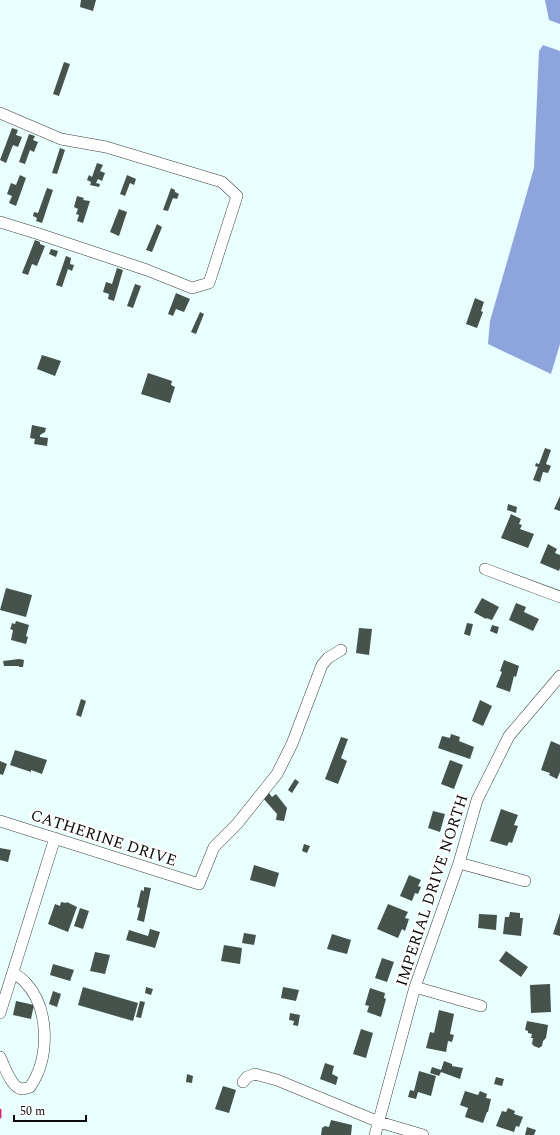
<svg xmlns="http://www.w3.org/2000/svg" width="560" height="1135" font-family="Spectral,serif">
<rect width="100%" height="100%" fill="#e8fffe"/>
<path fill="#8ea4dd" d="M545,0H560V24L549,20Z
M543,45L560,51V344L551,374L488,344L490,321L534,168L539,51Z"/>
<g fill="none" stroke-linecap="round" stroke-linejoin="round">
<path stroke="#d62b76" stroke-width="3" d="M0,1110V1117"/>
</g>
<path fill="#46534d" d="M81,0H96L93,11L80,7Z
M64,62L70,64L59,96L53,94Z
M12,128L18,130L16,135L22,137L18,147L13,145L6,163L0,160Z
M29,134L35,136L33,140L38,142L34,152L30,150L25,164L19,162Z
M60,148L65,150L57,174L52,173Z
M97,163L103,165L100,171L105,173L102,181L98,179L96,183L100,184L99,187L90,185L91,182L87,180L89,175L92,177Z
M20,175L26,178L16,206L9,203L12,196L7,194L11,183L16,185Z
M127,175L136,179L134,185L130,183L125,196L120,194Z
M47,188L53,190L42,223L36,221L37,218L33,216L34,212L38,213Z
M171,188L175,190V192L179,194L177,199L173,198L168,211L163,210Z
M77,196L84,198L83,200L90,201L83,223L77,221L79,215L76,214L78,209L74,207Z
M119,209L127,212L119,236L110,232Z
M157,224L162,227L152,252L146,250Z
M35,240L40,242V244L45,246L37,266L32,264L28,275L22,273Z
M51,249L58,251L56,257L49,254Z
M66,256L71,258L70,264L74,265L72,271L68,269L62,287L56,285Z
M117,268L123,270L114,301L108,299L109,294L103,292L106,282L112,284Z
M135,284L141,286L133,308L127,306Z
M176,293L190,299L184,312L176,309L173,316L168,314Z
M475,298L484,302L481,311L483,312L477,328L466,324Z
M200,312L204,314L196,334L191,332Z
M42,355L61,361L55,376L37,369Z
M148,373L172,381L171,385L175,387L170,403L141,394Z
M32,425L46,428L45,432L40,435V437L48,438L47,446L34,444L35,439L30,438Z
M545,448L551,450L546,464L551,466L548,473L543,472L540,482L533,480L538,467L535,466L536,463L539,464Z
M560,496V511L554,509Z
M508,504L517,507L516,513L507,510Z
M511,514L521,519L519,524L522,525L520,529L534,534L528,548L501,538Z
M548,544L557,549L555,553L560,555V568L559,571L540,563Z
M6,588L32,595L26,617L0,610Z
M482,598L499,607L492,620L486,618V619L475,613L474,612Z
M516,603L526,607L524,612L539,619L533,631L509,620Z
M16,621L29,625L26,636L28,637L26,644L11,640L13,630L10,629L11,627L12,623L15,624Z
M467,623L473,624L470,636L464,634Z
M492,625L499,627L497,634L490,631Z
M359,628L372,629L369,655L356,653Z
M19,659L24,660L23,667H19V666H4L3,661Z
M504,660L519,666L516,677L514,676L510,692L496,687L502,672L500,671Z
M81,699L86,701L81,717L76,715Z
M480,700L492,706L483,726L472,721Z
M451,734L460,737L459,741L474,747L470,759L438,748L442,736L450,738Z
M341,737L348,739L341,758L347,761L338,784L325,779Z
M551,741L560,745V772L557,779L549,775L550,773L541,770Z
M15,750L47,760L42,774L31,770V772L10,765Z
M450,760L463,765L454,789L441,784Z
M0,761L7,764L3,775L0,774Z
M295,779L299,782L292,793L288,790Z
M269,793L272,797L276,794L287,808L284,821L276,820L277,814L263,798Z
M501,809L518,815L514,825L518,826L512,843L509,842L507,846L490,841Z
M433,811L445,814L440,832L428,828Z
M304,844L310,846L307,853L302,851Z
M0,848L11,850L8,862L0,860Z
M254,865L279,873L275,887L250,880Z
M409,875L421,880L418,886L421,887L418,894L415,893L412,901L400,896Z
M144,887L151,888L144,922L137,920L140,908L137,907L141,890L144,891Z
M61,902L66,903L67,902L77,907L68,932L48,924L55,904L60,906Z
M388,904L408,912L405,918L409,919L405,931L402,929L398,938L377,929Z
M80,908L89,911L83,929L74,926Z
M510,912L520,913V918H523L521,936L503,934L505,917H509Z
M560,913V936L553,934Z
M479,914L497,915L496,930L478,928Z
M150,929L160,932L155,948L126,940L129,930L148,936Z
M244,933L256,935L254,945L242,943Z
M332,934L351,940L347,954L327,949Z
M224,945L242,948L240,964L221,961Z
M506,951L528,967L521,977L499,961Z
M95,952L110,955L105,974L90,971Z
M382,958L394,962L387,982L375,978Z
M53,964L74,970L70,981L50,975Z
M550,984L551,1012L531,1013L530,985Z
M83,987L138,1003L133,1021L78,1005Z
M146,987L153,989L151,995L145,993Z
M283,987L299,990L296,1001L281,998Z
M370,988L385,993L384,998L386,999L381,1017L367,1012L369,1006L365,1005Z
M53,991L61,994L57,1007L49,1004Z
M16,1001L34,1005L31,1019L13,1015Z
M140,1001L145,1002L141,1018L136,1017Z
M439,1010L454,1014L450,1034L454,1035L452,1042L448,1041L446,1052L426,1048L430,1032L434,1033Z
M290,1013L300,1015L298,1026L293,1025L294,1021L289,1020Z
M527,1021L548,1025L546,1038L543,1041L542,1046L539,1048L534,1046L532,1044L533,1038H531L532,1034L528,1033V1031L525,1030Z
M361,1029L373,1033L366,1058L353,1054Z
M444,1061L452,1064V1066L463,1068L460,1079L441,1072L439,1076L430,1073L432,1067L441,1070Z
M325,1063L334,1066L332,1074L338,1077L336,1085L320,1079Z
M419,1071L436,1076L431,1096L418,1092L416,1099L408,1097L410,1090L414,1091Z
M187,1074L193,1076L192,1083L186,1082Z
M496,1077L504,1079L502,1086L494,1084Z
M223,1086L236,1090L229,1113L215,1109Z
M465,1091L478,1095L480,1091L487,1094L486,1098L491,1099L488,1112H487L483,1123L465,1117L468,1108L460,1105Z
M508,1108L515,1111L514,1114L523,1117L519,1127L516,1126L514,1132L496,1126L502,1111L506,1112Z
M331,1120L352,1125L351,1135H321L322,1128L325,1126L329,1127Z
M527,1127L536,1130L534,1135H525Z"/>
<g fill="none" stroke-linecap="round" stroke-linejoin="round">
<defs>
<path id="minor" d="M0,113L61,139L106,147L222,182L237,196L209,283L192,288L147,270L39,234L0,222
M485,569L560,597
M0,821L199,884L214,847L237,824L277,774L292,744L322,665L328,658L341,650
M459,863L525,881
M415,987L481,1006
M0,1013L55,838
M0,1057C4,1065 11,1087 21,1089C24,1089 27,1088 30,1087C50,1058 50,1008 25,982C22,978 17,976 13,973
M243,1082L247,1077L255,1074L277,1080L379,1122L423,1135
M375,1135L415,987L459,863L477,800L509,736L560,676"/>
</defs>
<use href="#minor" stroke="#3d3d3d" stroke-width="12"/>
<use href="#minor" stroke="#fff" stroke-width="11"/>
</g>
<g text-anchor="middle" stroke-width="4" stroke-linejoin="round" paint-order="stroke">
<g font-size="16" fill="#0a0a0a" stroke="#fff">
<text transform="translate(104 837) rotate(18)" y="6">CATHERINE DRIVE</text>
<text transform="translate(431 890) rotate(-72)" y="6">IMPERIAL DRIVE NORTH</text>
</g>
</g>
<path d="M14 1115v6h72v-6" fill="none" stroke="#0a0a0a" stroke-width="2"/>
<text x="20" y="1115" font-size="12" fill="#0a0a0a" stroke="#ffffff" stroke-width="3" paint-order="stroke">50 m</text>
</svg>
